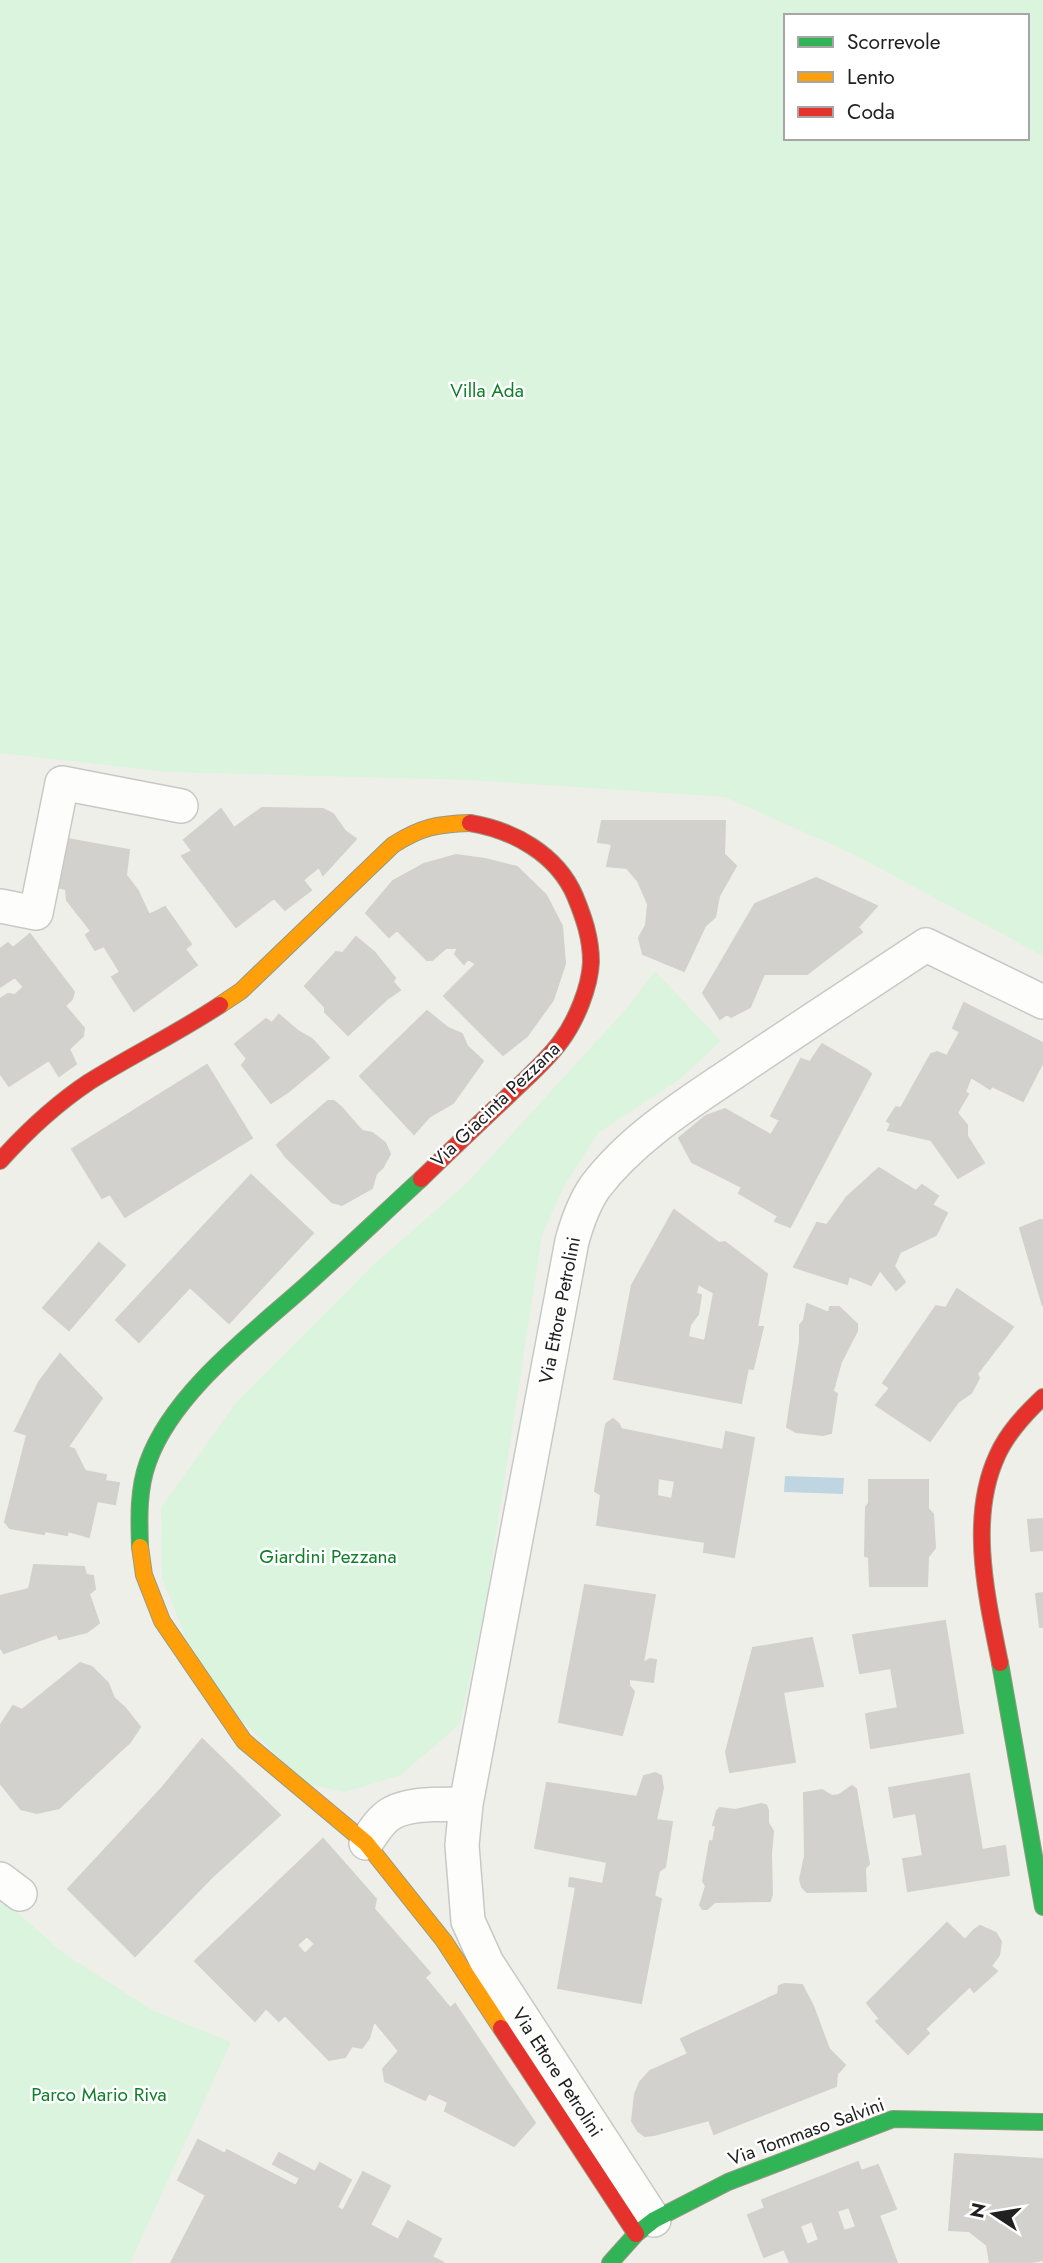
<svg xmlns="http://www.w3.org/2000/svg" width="1043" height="2263" font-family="Jost,sans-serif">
<rect width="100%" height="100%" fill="#efefea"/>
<path fill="#daf4dd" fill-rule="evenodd" d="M0,0H1043V956L853,854L725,797L469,780L167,772L0,753ZM786,16H1027V138H786Z
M655,971L721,1041L680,1079L598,1133L563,1188L542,1235L485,1606L460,1724L401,1775L345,1792L303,1783L230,1708L186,1638L162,1578L161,1508L235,1404L372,1266L468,1182L627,1008Z
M0,1897L62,1952L152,2010L231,2042L130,2263H0Z"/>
<path fill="#bfd5e1" d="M785,1476L844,1478L843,1494L784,1492Z"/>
<path fill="#d2d1cd" stroke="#d2d1cc" stroke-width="2" fill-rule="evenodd" d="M262,808L323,809L333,814L345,831L356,839L323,875L319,867L303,880L311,890L285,910L274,898L236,927L182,856L192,851L184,840L221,809L234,828Z
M602,821H725L724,854L736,866L719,896L715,917L705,926L684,971L643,954L639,938L646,925L648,904L638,881L627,868L607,866L612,844L598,842Z
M67,839L129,850L126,875L138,891L149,915L165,907L191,944L185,949L197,965L134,1011L112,977L120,972L104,946L95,950L86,935L91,931L67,900L66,889L56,887Z
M456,855L485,859L517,867L546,895L562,926L565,964L553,1000L527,1036L503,1055L444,996L476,964L468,959L464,964L455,954L458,948H446L432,960H427L397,930L389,937L366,913L393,881L424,864Z
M816,878L877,906L858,927L862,932L807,974H764L750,1007L731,1017L727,1014L720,1019L703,993L755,904Z
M30,934L74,992L72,999L65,1006L84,1028L83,1036L69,1049L76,1064L59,1076L49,1060L9,1086L0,1073V999L8,994L15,995L24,987L15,977L0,987V949L8,943L13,948Z
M356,937L374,952L395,978L393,982L400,990L387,999L348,1035L325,1012V1007L305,986L336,952L343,953Z
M964,1003L1043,1043V1062L1023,1101L992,1086L990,1089L971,1077L965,1092L968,1094L957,1113L967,1125V1136L984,1163L958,1178L931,1140L888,1130L891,1124L887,1121L896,1107L901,1108L931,1054L937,1052L947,1056L960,1032L953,1028Z
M427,1011L448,1028L462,1034L467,1046L483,1061L453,1103L429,1117L414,1134L360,1076Z
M279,1015L298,1031L312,1039L329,1058L288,1092L271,1103L242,1065L247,1059L235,1044L266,1019L272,1023Z
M822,1044L867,1070L871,1074L790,1227L775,1221L778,1216L739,1193L742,1187L692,1162L679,1138L706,1116L725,1109L771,1135L780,1120L771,1116L801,1059L810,1062Z
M207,1065L252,1138L125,1217L110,1194L102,1198L72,1149Z
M328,1101H334L341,1107L362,1131L372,1133L385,1143L390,1154L383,1167L376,1174L372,1188L342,1205L332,1202L286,1157L277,1145Z
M879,1168L916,1191L922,1185L938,1196L932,1205L947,1213L936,1235L900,1252L894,1266L905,1282L896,1290L880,1270L871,1285L849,1276L847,1284L794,1267L817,1223L827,1225L847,1197Z
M251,1175L313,1233L229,1323L190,1287L139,1342L116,1320Z
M674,1210L719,1243L725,1242L767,1274L757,1327H763L753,1369L748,1368L741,1403L614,1379L632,1285ZM698,1284L714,1293L705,1341L688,1337L690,1325L698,1314L701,1295L696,1294Z
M1040,1220H1043V1306L1020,1228Z
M99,1243L125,1265L69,1330L43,1308Z
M957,1289L1013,1327L977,1374L979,1378L971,1393L958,1402L930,1441L876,1405L890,1388L883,1383L936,1306L946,1308Z
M807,1304L829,1313L830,1307H839L857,1324V1331L841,1362L833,1391L837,1394L831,1433L823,1435L796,1432L787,1427L800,1342V1325L804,1320Z
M60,1354L102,1398L67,1448L15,1431L39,1382Z
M613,1419L619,1424L621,1429L723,1450L726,1432L754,1438L734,1557L704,1552L705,1542L597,1525L601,1495L595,1491L606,1424ZM658,1478L675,1481L672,1499L657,1496Z
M27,1435L74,1449L85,1471L106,1475L105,1481L119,1483L115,1504L97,1501L89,1537L68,1531L67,1535L45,1531L44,1534L10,1528L5,1522Z
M869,1480H928V1509L933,1514L935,1548L928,1557L927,1586H870L869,1557L865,1556L866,1507L869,1503Z
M1043,1519V1550L1031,1551L1028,1520Z
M34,1565L84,1567L86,1575L93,1576L95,1589L89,1594L99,1623L87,1632L59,1639L57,1634L4,1653L0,1647V1596L29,1589Z
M585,1585L655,1595L643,1663L650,1659L656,1660L653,1682L629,1679V1685L634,1692L622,1735L559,1722Z
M1043,1593V1627H1040L1036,1594Z
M945,1621L963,1733L871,1748L866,1714L898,1708L891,1668L860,1673L853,1635Z
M812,1638L823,1686L783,1692L795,1762L730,1772L726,1752L753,1648Z
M80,1663L92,1667L108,1683L114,1698L125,1708L140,1727L130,1742L59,1808L37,1813L21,1809L0,1783V1726L13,1706L22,1710Z
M202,1739L280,1815L212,1877L135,1956L68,1889L162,1788Z
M655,1773L661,1776L663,1788L656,1820L672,1822L665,1867L659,1871L654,1896L661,1899L641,2003L558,1988L576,1887L569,1886L570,1878L603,1884L607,1862L535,1848L547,1783L637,1797L644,1776Z
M969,1774L982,1850L1005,1846L1009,1875L908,1891L903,1859L923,1856L916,1813L894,1817L889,1788Z
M852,1786L856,1789L858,1800L869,1864L865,1868L866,1891L807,1892L802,1887L800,1879L805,1856L804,1793L822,1790L832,1796L839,1795Z
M761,1804L766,1805L768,1810V1823L773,1831L771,1854L772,1894L770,1901L715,1902L707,1909H703L700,1905L706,1886L703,1881L710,1841L713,1842L716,1826L713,1825L717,1811L720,1808L735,1810Z
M323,1839L376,1899L374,1909L430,1973L374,2021L369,2038L362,2048L352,2046L345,2057L329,2060L285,2015L279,2021L266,2008L255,2021L195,1961ZM307,1936L315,1944L305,1954L297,1945Z
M947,1923L965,1940L974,1930L980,1926L996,1933L1001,1942L999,1955L991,1966L997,1971L974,1992L970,1986L925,2029L929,2033L908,2054L876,2021L880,2019L867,2003Z
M425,1978L450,2008L399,2051L374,2021Z
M785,1984L802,1985L813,2006L829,2049L845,2065L837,2074L836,2086L714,2134L709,2120L654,2135L645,2136L638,2131L632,2121L635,2094L640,2082L650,2071L688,2054L681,2039L778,1994L779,1986Z
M455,2004L535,2123L514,2146L445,2111L448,2102L429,2093L425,2100L385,2081L383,2069L399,2051Z
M198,2140L225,2154L227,2150L296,2186L300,2178L273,2164L279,2153L315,2172L320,2163L351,2180L337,2207L343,2211L363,2172L390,2186L370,2225L398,2240L408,2221L441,2239L432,2257L444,2263H171L206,2195L178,2180Z
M955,2154L1043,2159V2260L1026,2263H990L987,2245L969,2231L949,2230ZM1001,2209L1010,2216L1001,2226L992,2218Z
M858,2162L861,2171L878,2165L896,2209L879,2215L897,2263H790L784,2249L764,2257L748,2215L765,2208L762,2200ZM849,2207L856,2227L844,2231L837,2211ZM812,2221L819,2240L807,2245L800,2226Z"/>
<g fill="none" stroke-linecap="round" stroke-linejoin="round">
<defs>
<path id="street" d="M0,906L36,913L62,783L181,806
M366,1843C373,1832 381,1819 392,1813C413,1802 443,1805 466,1804
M0,1879L20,1894
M654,2220L487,1963L468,1921L462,1845L466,1804L572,1241C577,1223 584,1203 595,1187C632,1138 688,1103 739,1069C801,1027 864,986 926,945L1043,1002"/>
<path id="fast" d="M140,1547C139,1519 138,1489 148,1462C172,1394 250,1335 303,1288C343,1252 382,1215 421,1179
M1000,1663L1043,1907
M610,2263L636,2234L654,2220L728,2182L893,2119L1043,2122"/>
<path id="slow" d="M220,1005L241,991L393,845C421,827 437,824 470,823
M140,1547L144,1575L162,1621L244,1741L366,1843L444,1941L501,2028"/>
<path id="jam" d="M0,1161C26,1132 56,1104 89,1082C132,1055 178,1033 220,1005
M421,1179C449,1152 477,1125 506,1098C524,1080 546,1062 561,1041C576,1021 590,987 591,962C591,938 584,918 575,896C557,854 513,830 470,823
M1000,1663C987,1598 968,1519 997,1456C1007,1433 1025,1414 1043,1397
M501,2028L636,2234"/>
</defs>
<use href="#street" stroke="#c8c8c6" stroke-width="36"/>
<use href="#fast" stroke="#949a82" stroke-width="18"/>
<use href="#slow" stroke="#949a82" stroke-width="18"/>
<use href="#jam" stroke="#949a82" stroke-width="18"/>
<use href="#street" stroke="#fdfdfc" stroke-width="33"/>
<use href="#fast" stroke="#30b455" stroke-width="16"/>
<use href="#slow" stroke="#ff9f0a" stroke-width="16"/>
<use href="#jam" stroke="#e5322d" stroke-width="16"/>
</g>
<g text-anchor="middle" stroke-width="5" stroke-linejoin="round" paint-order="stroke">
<g font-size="19" fill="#0f8029" stroke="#fff">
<text x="487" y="397">Villa Ada</text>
<text x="328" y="1563">Giardini Pezzana</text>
<text x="99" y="2101">Parco Mario Riva</text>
</g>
<g font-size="19" fill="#212121" stroke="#fff">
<text transform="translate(495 1104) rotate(-44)" y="7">Via Giacinta Pezzana</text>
<text transform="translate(559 1310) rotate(-79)" y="7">Via Ettore Petrolini</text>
<text transform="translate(558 2072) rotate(57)" y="7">Via Ettore Petrolini</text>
<text transform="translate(806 2131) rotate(-20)" y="7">Via Tommaso Salvini</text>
</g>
</g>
<rect x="784" y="14" width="245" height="126" fill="#ffffff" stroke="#a6a6a6" stroke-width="2"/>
<rect x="798" y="37" width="35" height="10" fill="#30b455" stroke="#a6a6a6" stroke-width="2"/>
<text x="847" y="49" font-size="21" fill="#212121">Scorrevole</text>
<rect x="798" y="72" width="35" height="10" fill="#ff9f0a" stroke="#a6a6a6" stroke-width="2"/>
<text x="847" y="84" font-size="21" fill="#212121">Lento</text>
<rect x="798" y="107" width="35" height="10" fill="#e5322d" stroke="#a6a6a6" stroke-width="2"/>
<text x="847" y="119" font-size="21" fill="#212121">Coda</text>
<g transform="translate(994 2214) rotate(282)" stroke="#ffffff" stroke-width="5" paint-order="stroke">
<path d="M0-5L12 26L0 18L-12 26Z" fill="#212121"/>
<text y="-10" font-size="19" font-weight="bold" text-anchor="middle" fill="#212121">N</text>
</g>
</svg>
